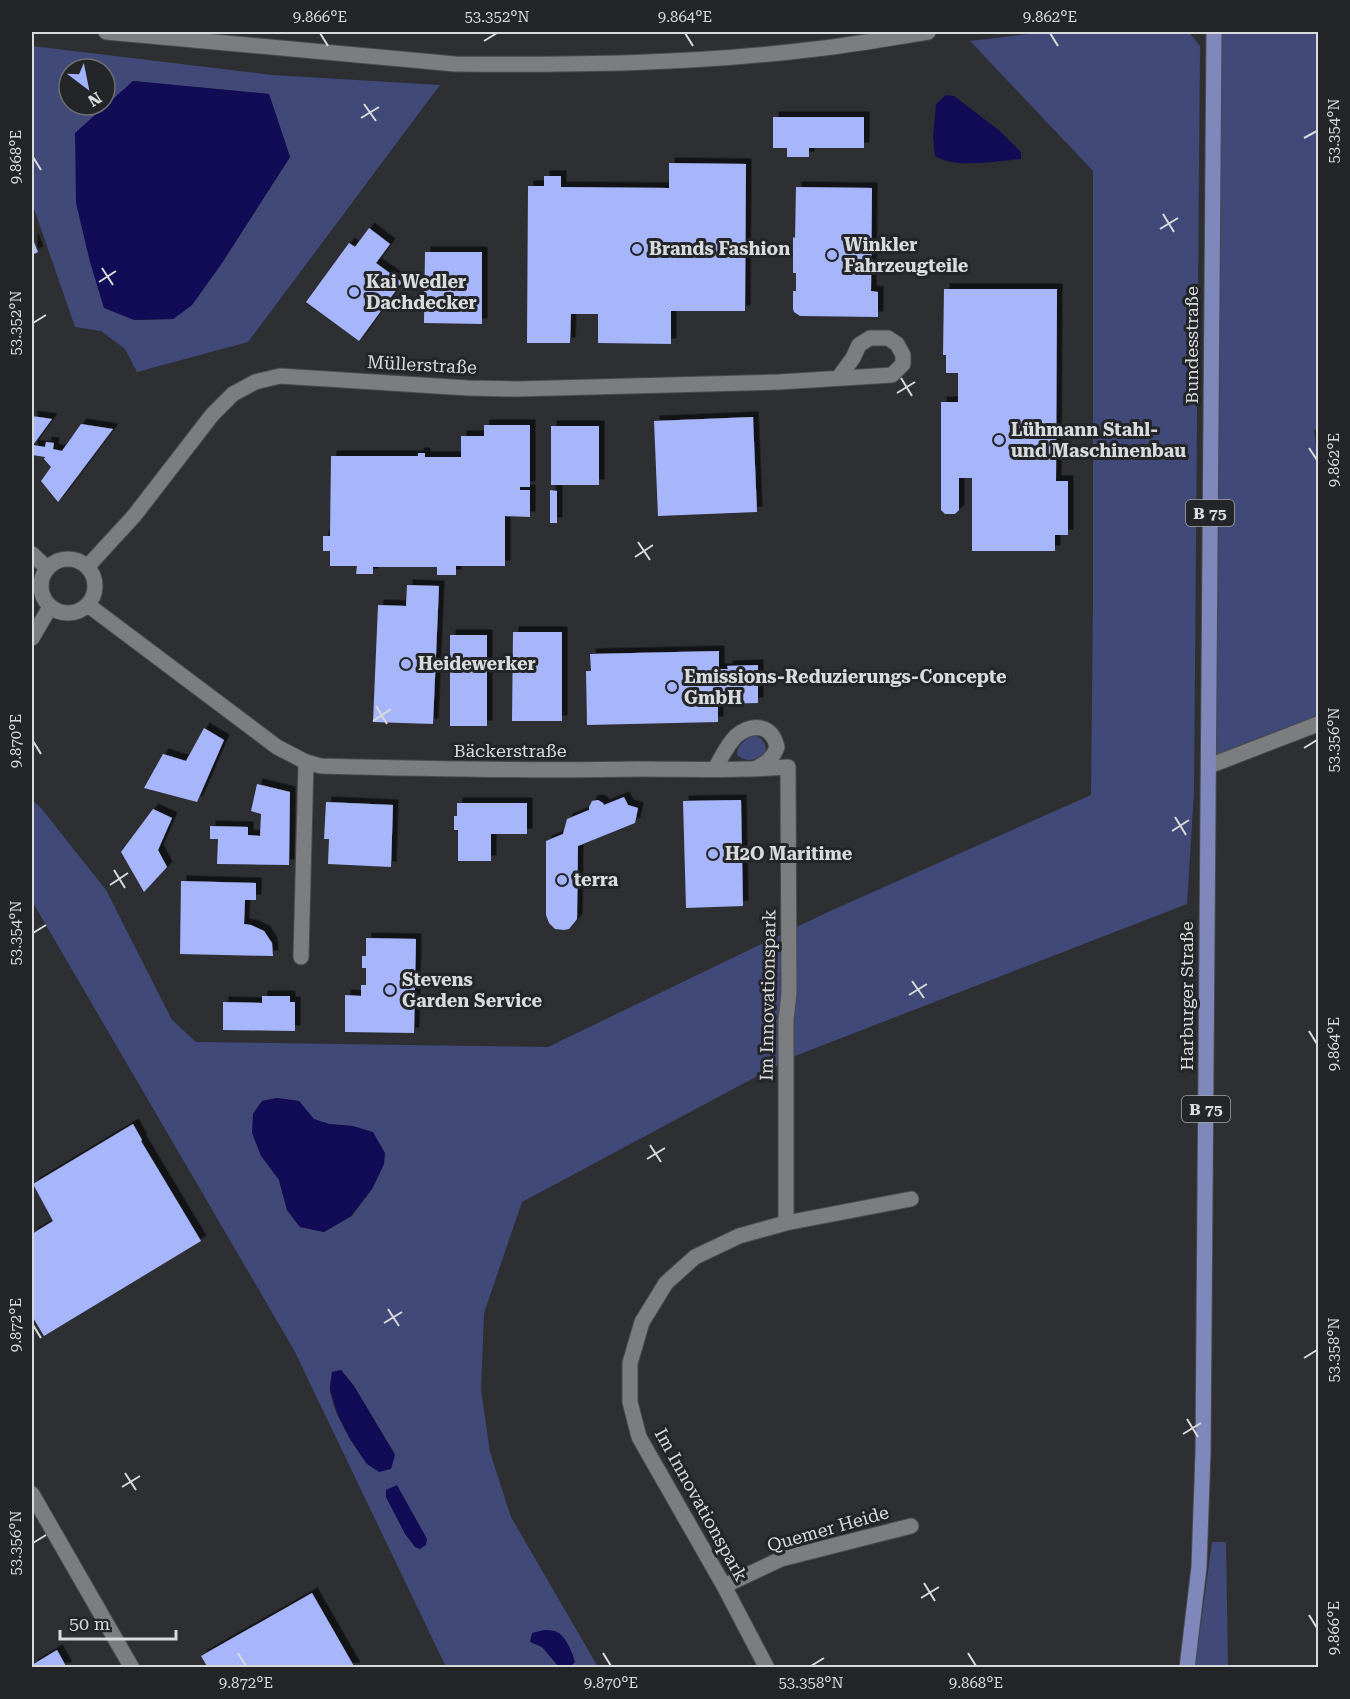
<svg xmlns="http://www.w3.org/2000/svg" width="1350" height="1699" font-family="'Roboto Serif',serif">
<defs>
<filter id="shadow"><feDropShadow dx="5.5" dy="-5.5" stdDeviation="0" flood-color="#0009"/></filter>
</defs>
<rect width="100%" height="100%" fill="#2e2f32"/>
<path fill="#414978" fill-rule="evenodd" d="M1045,32H1189L1200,46L1194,792L1187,904L795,1056L522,1202L484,1313L481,1390L490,1452L511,1517L598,1667H570L574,1662L573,1654L542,1647L559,1667H446L294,1350L32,901V800L41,808L106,890L172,1020L196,1042L548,1047L828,912L1091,795L1093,602V171L970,41ZM277,1098L298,1101L313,1119L329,1124L353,1126L384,1164L372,1189L352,1216L324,1232L300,1227L287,1210L279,1180L253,1114L262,1101ZM341,1370L354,1386L395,1454L367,1464C352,1442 335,1418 330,1391C329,1385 331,1378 332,1372ZM401,1492L416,1522L395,1513L386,1497Z
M1214,32H1318V429L1314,430L1318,466V722L1209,766Z
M32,46L273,75L440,85L248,342L137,372L125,349L101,331L75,327L32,203ZM69,69H105V105H69ZM133,81L269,94L290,157L222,263L192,305L173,319L134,320Z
M755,735C763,739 766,743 766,752C758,761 746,763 737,755C736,745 747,738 755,735Z
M1212,1542H1226L1228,1667H1195Z"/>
<path fill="#120b55" d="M133,81L269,94L290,157L222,263L192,305L173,319L134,320L104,308L90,262L76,203L75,133Z
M946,95L954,96L1000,131L1021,152V159C998,161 955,169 935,156L933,137L936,104Z
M277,1098L299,1101L314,1119L329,1124L353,1126L373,1132L385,1153L384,1164L372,1189L351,1216L324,1232L300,1227L287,1210L279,1180L261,1156L252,1133L253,1114L262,1101Z
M341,1370L354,1386L395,1455L391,1469L379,1472L367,1464L350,1439L337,1413L330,1389L332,1372Z
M397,1485L427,1539L426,1545L420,1549L415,1547L405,1534L386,1497V1490Z
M544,1630C548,1630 552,1630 555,1631C566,1635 572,1652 575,1662L570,1667H559L542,1647L530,1642L532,1633Z"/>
<path fill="#a7b5fa" filter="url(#shadow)" d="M773,117H864V148H809V157H787V148H773Z
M669,163L746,164L745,311H671V344L598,343V314H571L570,343H527L528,186H544V176H561V187L669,188Z
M796,187L872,188L871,291L878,292V317L800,316L794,312L793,309V291H796V273H793V237L795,238Z
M369,228L390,244L376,263L402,282L359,341L306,302L349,243L355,247Z
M32,237L38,252L32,255Z
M425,252H482V324L424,323Z
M944,289H1057L1056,481H1068V535H1055V551H972V478H959V510L955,514H945L941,510V402H958V373H946V355H943Z
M32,416L52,419L33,445L45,447L46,442L54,443L53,449L62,451L81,424L113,429L58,502L41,481L51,467L44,459L45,457L32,455Z
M753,417L757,512L658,516L654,421Z
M484,425H530V487H520V490H530V517L505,516V566H456V575H437V567H373V574H356L357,566H330V551H323V536H330L331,456H418V453H425V457H461V436H484Z
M551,426H599V485H551Z
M550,490L557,491V523H550Z
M407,585L439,586L433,724L373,722L378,605L406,606Z
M513,632H562V721H512Z
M450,635H487V726H450Z
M719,651V669H728L727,666L758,665V703L718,704V722L587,725L586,671H591L590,654Z
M204,728L224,740L197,802L144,788L163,754L186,761Z
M257,784L290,792L289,865L217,864L218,839H210V826L248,827V835L260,836L261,814L251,811Z
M624,797L628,805L638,808L635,823L578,846L577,919L569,929L564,930L555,929L549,923L546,915V841L563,834L567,819L589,810V807L592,801L598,800L603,803L604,805Z
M741,800L743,906L686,908L683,801Z
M326,802L393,805L391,867L328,864L329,839H324Z
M457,803H527V834H491V861H458V830H454V816H457Z
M153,809L172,818L158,850L167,867L144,892L121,852Z
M181,881L256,883V900H245L244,924L251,925L264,931L272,943L273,956L180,954Z
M366,938L416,939L414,1033L345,1032V995L361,996V985H366V968H362V956H366Z
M262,996H290V1002H295V1031L223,1030V1002L262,1003Z
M133,1124L142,1140L141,1141L201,1241L44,1336L32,1316V1234L53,1221L33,1184Z
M312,1593L355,1668H208L201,1656Z
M57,1650L67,1668H32V1665Z"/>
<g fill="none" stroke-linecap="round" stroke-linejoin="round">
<defs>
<path id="minor" d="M106,32L455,64C575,65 696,64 815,49C853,45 890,38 928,32
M32,554L47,568
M41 586a27 27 0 1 1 54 0a27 27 0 1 1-54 0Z
M88,566L134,516L212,415L233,394L255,382L280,376L468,388L516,389L779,382L892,375L903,364V355L897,344L888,338H870L859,345L853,358L839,377
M88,605L277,747L306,762L321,766C427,769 534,771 641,769C690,769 739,771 788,767L789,993L786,1020V1223L739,1236L695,1257L666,1283L642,1322L630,1363V1402L639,1437L724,1586L767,1668
M32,638L50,607
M1209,766L1318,724
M715,769C721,758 727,745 736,736C753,722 772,725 777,747C773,759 766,763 755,769
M301,957L306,762
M786,1223L911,1199
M32,1494L132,1668
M724,1586L781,1559L911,1526"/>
<path id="major" d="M1187,1668L1199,1567L1203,1453L1214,32"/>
</defs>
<use href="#minor" stroke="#494a4c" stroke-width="17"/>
<use href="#major" stroke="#494a4c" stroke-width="17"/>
<use href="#minor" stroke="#7c7d81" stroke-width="15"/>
<use href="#major" stroke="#7f88bb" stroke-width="15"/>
</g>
<path fill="none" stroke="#d9dadc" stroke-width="2" d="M320,33L328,46M685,33L693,46M1050,33L1058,46M484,41L497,33M364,104L376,121M361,118L379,107M1304,138L1317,131M33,157L41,170M1163,214L1174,232M1160,229L1178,218M102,268L113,285M99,282L116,271M33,323L46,315M901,378L912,396M897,393L915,382M1309,448L1317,460M638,542L650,560M635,557L653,545M376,706L387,724M373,721L391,709M33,741L41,754M1304,748L1317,740M1175,817L1186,835M1172,831L1189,820M114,870L125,888M110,885L128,873M33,933L46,925M912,981L924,998M909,995L927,984M1309,1031L1317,1044M650,1145L661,1162M647,1159L665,1148M388,1309L399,1326M384,1323L402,1312M33,1325L41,1338M1304,1358L1317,1350M1187,1419L1198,1437M1183,1434L1201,1423M125,1473L136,1490M122,1487L140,1476M33,1543L46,1535M924,1583L935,1601M921,1598L939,1587M1309,1615L1317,1628M238,1653L246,1666M603,1653L611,1666M968,1653L976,1666M811,1666L824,1658"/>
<g fill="#a3b2fd" stroke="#242528" stroke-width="2">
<circle cx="637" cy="249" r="6"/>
<circle cx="832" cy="255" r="6"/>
<circle cx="354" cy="292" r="6"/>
<circle cx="999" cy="440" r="6"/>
<circle cx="406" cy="664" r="6"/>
<circle cx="672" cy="687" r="6"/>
<circle cx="713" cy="854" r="6"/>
<circle cx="562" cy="880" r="6"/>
<circle cx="390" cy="990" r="6"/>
</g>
<g text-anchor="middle" stroke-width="6" stroke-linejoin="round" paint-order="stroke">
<g fill="#242528" stroke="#a3a4a6" stroke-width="1.5">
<rect x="1186" y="500" width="48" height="26" rx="4.5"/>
<rect x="1182" y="1096" width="48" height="26" rx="4.5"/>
</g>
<g font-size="16" font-weight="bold" fill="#d9dadc">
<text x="1210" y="519">B 75</text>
<text x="1206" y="1115">B 75</text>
</g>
<g font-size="18" font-weight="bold" fill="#d9dadc" stroke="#242528" text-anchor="start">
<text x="844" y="251">Winkler<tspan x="844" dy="21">Fahrzeugteile</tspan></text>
<text x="649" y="255">Brands Fashion</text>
<text x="366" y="288">Kai Wedler<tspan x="366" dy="21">Dachdecker</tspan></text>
<text x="1011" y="436">Lühmann Stahl-<tspan x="1011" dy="21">und Maschinenbau</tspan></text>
<text x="418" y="670">Heidewerker</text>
<text x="684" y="683">Emissions-Reduzierungs-Concepte<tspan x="684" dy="21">GmbH</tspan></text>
<text x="725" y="860">H2O Maritime</text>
<text x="574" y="886">terra</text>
<text x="402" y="986">Stevens<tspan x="402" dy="21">Garden Service</tspan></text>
</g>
<g font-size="18" fill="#d9dadc" stroke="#242528">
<text transform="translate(1192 345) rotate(-90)" y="6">Bundesstraße</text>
<text transform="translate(422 365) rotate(3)" y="6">Müllerstraße</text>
<text x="510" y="757">Bäckerstraße</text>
<text transform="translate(768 995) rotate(-89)" y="6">Im Innovationspark</text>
<text transform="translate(1187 996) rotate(-90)" y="6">Harburger Straße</text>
<text transform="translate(701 1505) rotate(61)" y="6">Im Innovationspark</text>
<text transform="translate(828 1529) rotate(-16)" y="6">Quemer Heide</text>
</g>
</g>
<rect width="1350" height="1699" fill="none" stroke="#242528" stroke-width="66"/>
<g transform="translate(87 87) rotate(148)"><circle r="28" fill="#242528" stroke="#6c6d70" stroke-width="1.5"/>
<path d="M0-4.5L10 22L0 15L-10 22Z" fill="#a3b2fd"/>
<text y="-9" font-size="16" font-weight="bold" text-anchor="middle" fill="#d9dadc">N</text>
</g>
<path d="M60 1630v9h116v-9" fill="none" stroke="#d9dadc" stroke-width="3"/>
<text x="69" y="1630" font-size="18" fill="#d9dadc" stroke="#242528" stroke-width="4.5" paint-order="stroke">50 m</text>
<rect x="33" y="33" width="1284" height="1633" fill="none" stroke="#d9dadc" stroke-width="2"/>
<g font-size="15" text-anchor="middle" fill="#d9dadc">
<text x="320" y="22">9.866°E</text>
<text x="497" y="22">53.352°N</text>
<text x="685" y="22">9.864°E</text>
<text x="1050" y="22">9.862°E</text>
<text transform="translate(1334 131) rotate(-90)" y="5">53.354°N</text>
<text transform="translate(16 157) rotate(-90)" y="5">9.868°E</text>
<text transform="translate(16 323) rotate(-90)" y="5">53.352°N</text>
<text transform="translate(1334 460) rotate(-90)" y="5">9.862°E</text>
<text transform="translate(1334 740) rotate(-90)" y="5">53.356°N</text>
<text transform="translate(16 741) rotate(-90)" y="5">9.870°E</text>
<text transform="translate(16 933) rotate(-90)" y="5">53.354°N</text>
<text transform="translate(1334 1044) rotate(-90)" y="5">9.864°E</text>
<text transform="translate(16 1325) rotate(-90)" y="5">9.872°E</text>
<text transform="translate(1334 1350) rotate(-90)" y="5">53.358°N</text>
<text transform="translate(16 1543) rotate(-90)" y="5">53.356°N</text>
<text transform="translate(1334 1628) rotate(-90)" y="5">9.866°E</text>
<text x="246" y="1688">9.872°E</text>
<text x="611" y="1688">9.870°E</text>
<text x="811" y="1688">53.358°N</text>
<text x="976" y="1688">9.868°E</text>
</g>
</svg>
